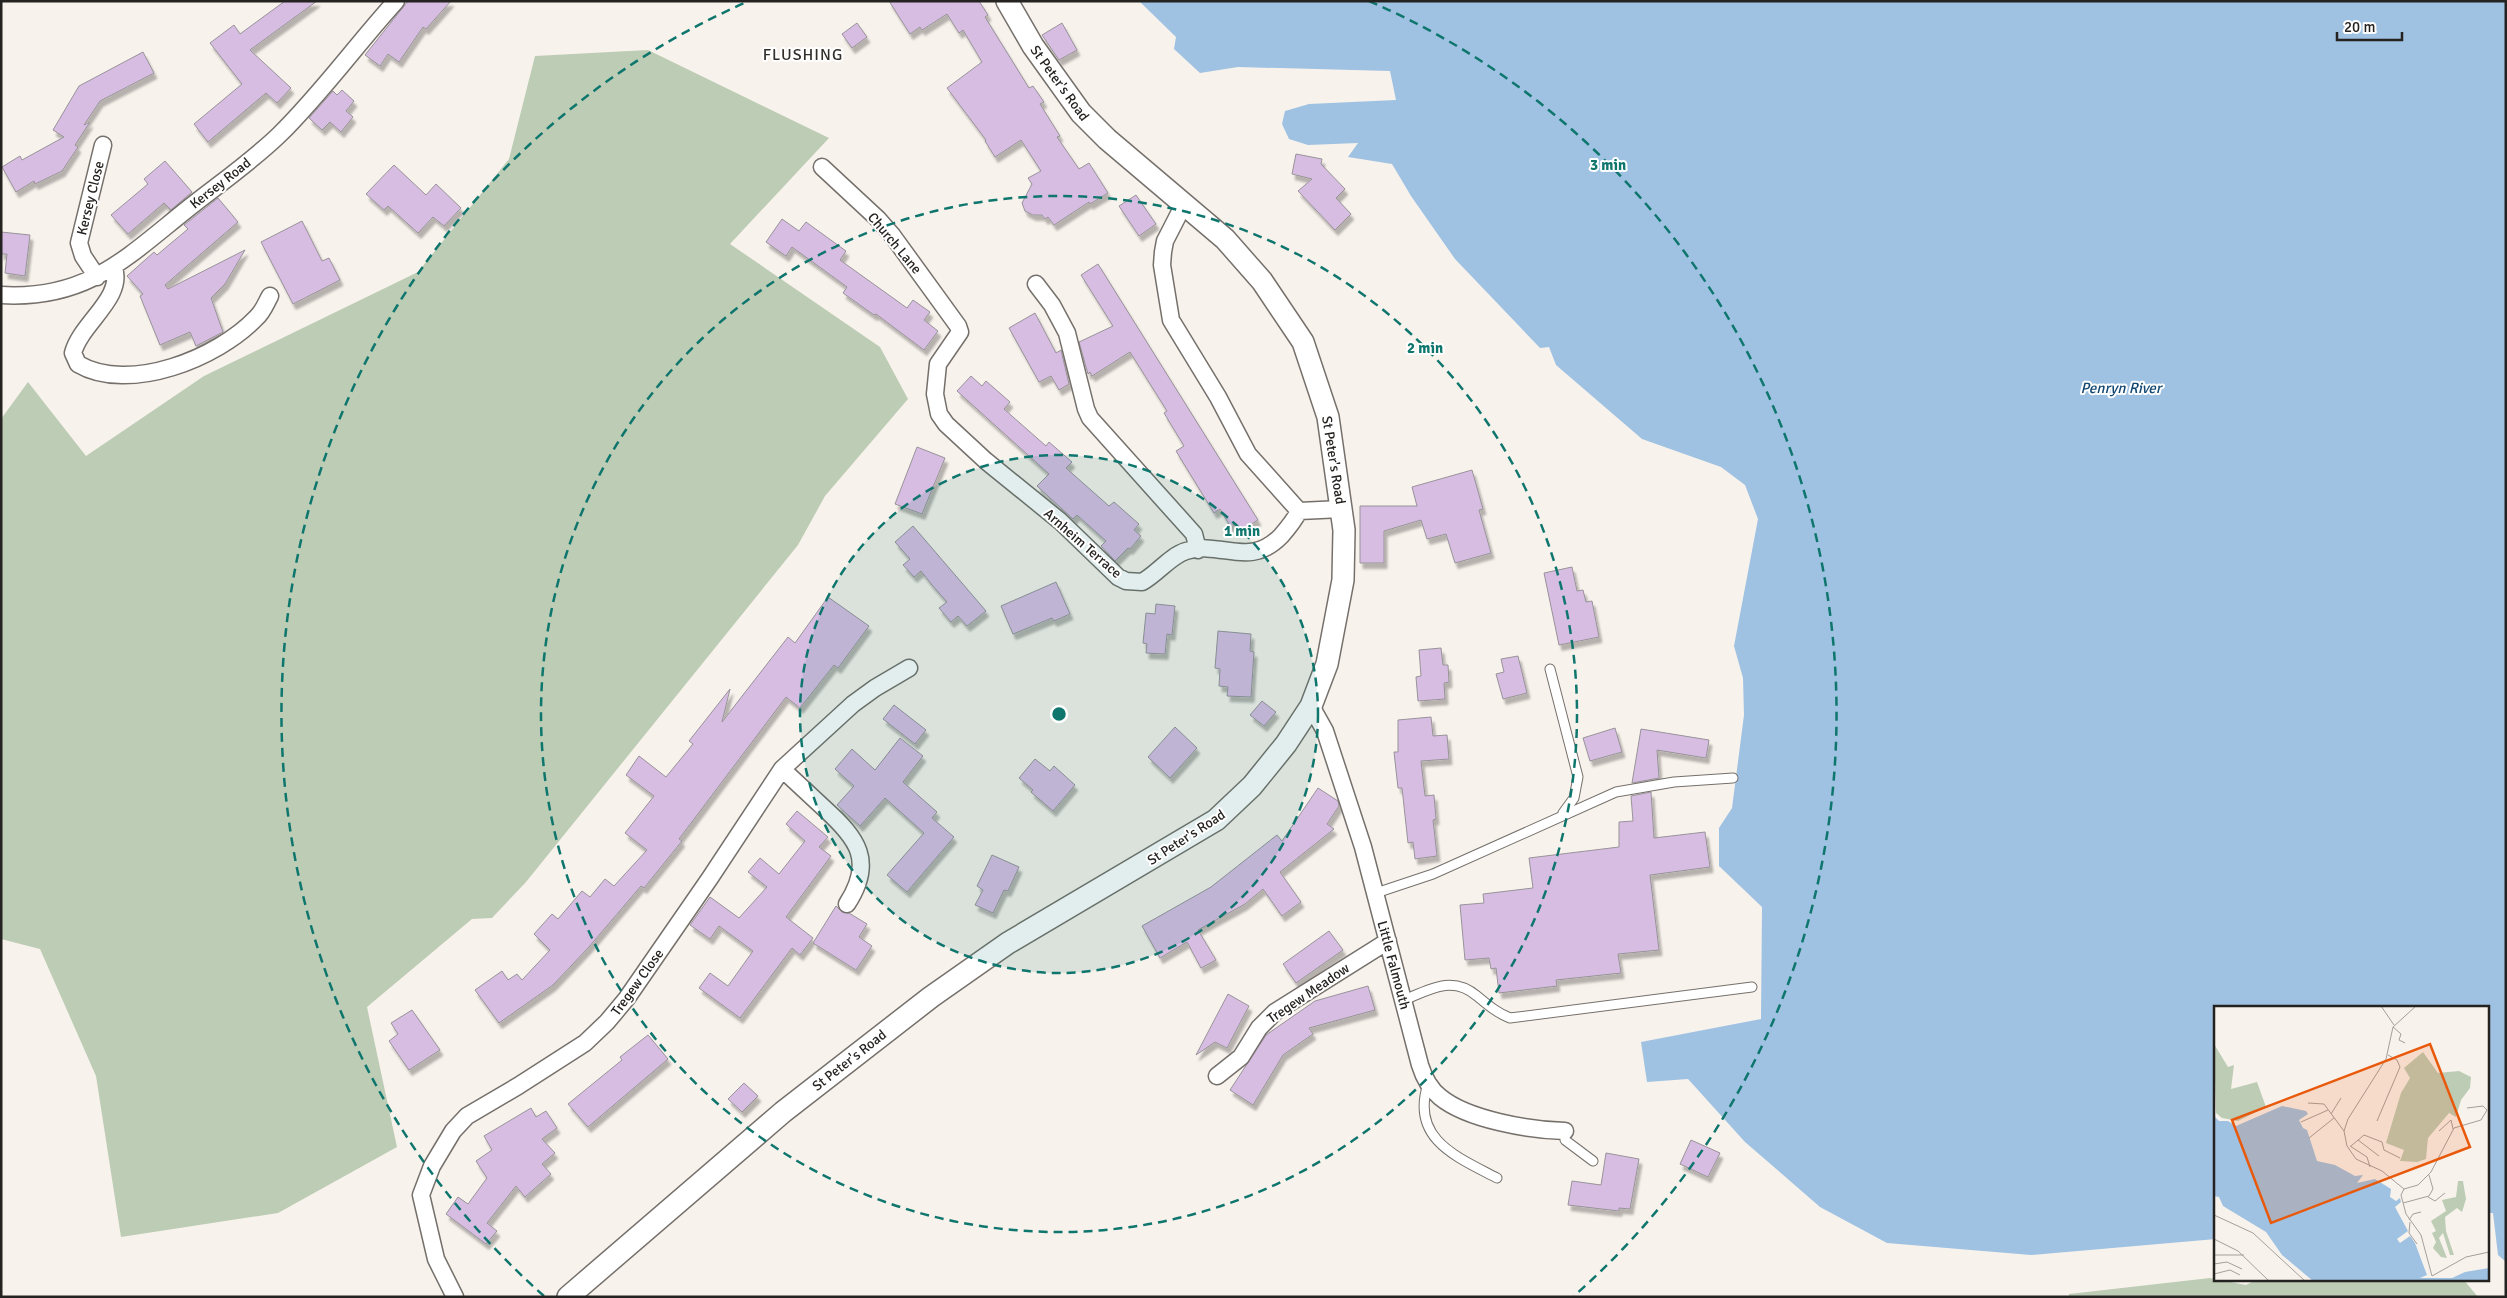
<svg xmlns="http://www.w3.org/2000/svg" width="2507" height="1298" font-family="Signika,sans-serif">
<defs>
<filter id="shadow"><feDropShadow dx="3" dy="5.5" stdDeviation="1" flood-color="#0004"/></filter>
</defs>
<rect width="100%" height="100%" fill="#f8f2ec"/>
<path fill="#bdccb4" d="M648,50L829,138L730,244L880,347L908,399L825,496L798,545L526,882L492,918L472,919L367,1007L397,1147L278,1213L121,1237L96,1076L40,949L1,939V419L28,382L86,456L204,376L418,272L509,159L535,56Z
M2210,1278L2246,1285L2258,1279H2463L2478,1297H2069V1294Z"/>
<path fill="#9fc2e2" d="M1139,1H2506V1262L2498,1255L2493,1213H2488V1007H2216V1239L2031,1255L1887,1243L1820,1207L1745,1142L1688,1079L1647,1082L1641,1042L1761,1019L1762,907L1719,866V828L1732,808L1744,715L1743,678L1734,646L1758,519L1745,485L1721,467L1642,439L1556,365L1549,347L1540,348L1455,259L1411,196L1392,164L1348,157L1358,143L1308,145L1289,139L1282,124L1285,111L1309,104L1396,100L1390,71L1238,67L1200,73L1174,49L1176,37Z"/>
<path fill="#d8bde2" stroke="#979399" filter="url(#shadow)" d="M285,1H317L250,50L291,88L277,103L266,93L208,142L194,124L242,84L210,43L234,25L240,34Z
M408,1H451L426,29L423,27L399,62L388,54L380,66L365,55Z
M889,1H979L988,15L985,17L1029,88L1033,86L1044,102L1040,104L1060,136L1057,137L1079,169L1089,163L1108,193L1090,204L1089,202L1054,225L1048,217L1045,219L1042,215H1033L1025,211L1022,203L1032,184L1028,178L1041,171L1021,140L995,157L985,141L986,140L947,88L982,62L963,30L959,33L947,14L922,30L920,27L910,34Z
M857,23L867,37L852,48L842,34Z
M1062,23L1077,50L1059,60L1042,35Z
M143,52L154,73L100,101L84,125L90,122L75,145L78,147L62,171L35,184L34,181L16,192L2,167L20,156L22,160L64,137L53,130L79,86Z
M342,90L354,101L346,111L353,117L341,132L330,122L322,130L309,118L333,91L337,95Z
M1296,154L1322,159L1321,164L1345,189L1336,198L1351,214L1335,230L1298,191L1312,179L1292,174Z
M165,161L192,192L171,210L164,203L128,234L111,215L148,184L144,179Z
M394,165L426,195L436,184L461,208L444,226L433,217L418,233L388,206L384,210L366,194Z
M1136,195L1156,224L1139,236L1119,206Z
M218,198L238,222L165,285L168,289L245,250L225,284L211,298L223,332L196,346L190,332L160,345L140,296L143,294L127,276L154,252L157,255L170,244L188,229L184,225Z
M782,219L799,231L806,222L846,251L840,260L907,308L913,300L930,312L924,320L938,331L924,350L876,314L874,315L843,293L847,287L792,247L786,256L766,242Z
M302,221L322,261L329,258L340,280L293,304L261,242Z
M1,232L30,235L25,276L5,273L7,254H1Z
M1098,264L1258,520L1240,531L1236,523L1230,526L1220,509L1214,513L1176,451L1184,446L1164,413L1167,411L1130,352L1092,376L1090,372L1088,374L1079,342L1113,326L1081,275Z
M1035,313L1056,353L1061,350L1069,384L1059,390L1051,376L1039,382L1009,328Z
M971,376L982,386L986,381L1010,402L1004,409L1046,446L1049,442L1072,462L1066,468L1109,506L1114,502L1139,524L1134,530L1141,536L1130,549L1128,548L1115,561L1101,546L1106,541L1077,515L1073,519L1037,486L1049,474L957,391Z
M917,447L945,458L922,514L895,504Z
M1472,470L1483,509L1479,510L1491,553L1455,563L1446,534L1427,539L1421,520L1384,531V563H1360V506H1417L1412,487Z
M913,526L986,611L967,626L958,616L951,622L939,608L947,602L932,585L921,571L914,577L903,565L910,559L895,542Z
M1572,567L1577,591L1583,590L1586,602L1592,601L1599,637L1559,645L1544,573Z
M1056,582L1070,614L1054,621L1052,618L1013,634L1001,606Z
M828,597L869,626L838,668L834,665L800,708L786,697L679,839L682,841L644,888L641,886L588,948L553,985L499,1023L475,990L502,971L508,980L517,974L522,980L550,950L534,934L552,914L558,919L582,891L590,897L605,879L614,886L647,850L625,833L654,796L626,775L639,756L666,777L693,744L689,741L730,689L722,722L788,637L795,643Z
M1156,604L1175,606L1172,635L1167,634L1165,654L1146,653L1147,644L1143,643L1146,613L1155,614Z
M1218,631L1251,634L1250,651L1254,652L1251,697L1227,696L1228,687L1219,686L1220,669L1215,668Z
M1441,648L1443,665H1448L1449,682L1444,683L1445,699L1418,701L1416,677L1421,676L1419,650Z
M1518,656L1527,693L1503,699L1496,674L1504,672L1501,659Z
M1262,701L1276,712L1264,726L1250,715Z
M894,705L926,730L915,744L883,719Z
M1431,717L1433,736L1447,735L1449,759L1421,761L1425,796L1434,795L1436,819L1433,820L1437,856L1415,859L1413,842L1408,843L1402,788H1398L1394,752H1398V720Z
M1175,727L1197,748L1170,778L1148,757Z
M1615,728L1622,752L1590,761L1583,738Z
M1641,729L1709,740L1706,758L1657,750L1659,778L1632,783Z
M900,738L923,756L903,782L937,812L932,818L954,837L907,892L887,875L924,833L885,798L860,826L837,805L854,786L835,769L852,749L875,770Z
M1035,759L1050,771L1054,766L1075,785L1053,811L1031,792L1033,790L1019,778Z
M1318,788L1338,801L1339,806L1327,824L1334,829L1280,872L1301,902L1282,916L1263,889L1245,904L1198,930L1216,960L1201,968L1187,942L1160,958L1142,926L1211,887L1277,835L1282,841Z
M1651,792L1654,838L1705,832L1710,867L1650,875L1659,950L1618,954L1621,973L1556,980L1557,986L1499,993L1496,968L1491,969L1489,958L1465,960L1460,905L1484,903L1483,894L1533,888L1529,858L1619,847V822L1633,821L1631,796Z
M797,811L828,837L819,847L831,856L786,917L813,938L800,955L792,948L740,1018L699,988L710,973L728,986L753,951L719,926L710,939L690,925L710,897L739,918L767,887L748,872L760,858L779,874L805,841L786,824Z
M992,855L1019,867L1008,891L1004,890L993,913L975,905L983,890L977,886Z
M836,906L842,912L849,913L867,924L859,937L872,946L856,970L813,943Z
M1329,931L1343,950L1296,983L1283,964Z
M1368,986L1375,1010L1309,1028L1313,1034L1283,1055L1253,1105L1230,1090L1266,1035L1315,1001Z
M1228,994L1249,1006L1241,1021L1227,1048L1215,1042L1196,1055Z
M412,1010L440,1050L409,1070L389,1041L398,1034L391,1023Z
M648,1035L668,1059L588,1127L568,1104L622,1060L620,1057Z
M744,1083L758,1096L742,1112L728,1099Z
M531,1108L536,1117L546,1111L557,1128L542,1139L555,1153L542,1164L551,1174L525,1197L516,1186L487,1223L497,1231L486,1244L446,1214L458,1197L468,1204L487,1178L476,1161L492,1150L484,1136Z
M1691,1140L1720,1153L1708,1177L1680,1164Z
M1606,1153L1639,1159L1630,1209L1619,1208V1211L1568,1205L1572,1181L1601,1185Z"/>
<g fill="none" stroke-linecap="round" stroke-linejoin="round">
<defs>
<path id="service" d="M1550,669L1578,777L1574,798L1563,813
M1376,893L1433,874L1616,792L1674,782L1733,778
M1404,1000C1430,989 1453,975 1477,996C1488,1005 1497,1013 1510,1018L1752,987
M1428,1084C1410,1139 1457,1157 1497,1178
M1565,1131V1140L1593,1161"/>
<path id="minor" d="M822,167L878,219L892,235L958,326L960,332L938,364L935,394L939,414L946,424L986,461L1060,521L1118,577L1126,581L1142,582C1157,574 1170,556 1186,551C1222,540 1249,569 1281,536C1288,528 1294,521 1299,511
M1184,204L1165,241L1163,252L1162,265L1171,320L1218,397L1248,454L1299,511L1342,509
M114,268C124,298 81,323 73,353L78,364C129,394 218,358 256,318C263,312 266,303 270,296
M97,277L83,256L79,243L103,145
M1036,284L1052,305L1067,333L1086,409L1090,418L1194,534L1198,550
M1,295C85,300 124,260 185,211C216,186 250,163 279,135C321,94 356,45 396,1
M1311,706L1325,731L1363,847L1420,1065C1424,1078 1430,1089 1440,1097C1468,1120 1530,1130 1565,1131
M782,769C796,782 811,796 825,809C857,838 875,861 847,904
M1217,1076L1241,1057L1259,1028L1275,1012L1388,941
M455,1297L436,1259L421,1195L432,1166L453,1131L467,1116L518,1086L585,1043L607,1022L627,998L710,878L782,769L853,704L875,688L909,668"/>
<path id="tertiary" d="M568,1297L783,1112L931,997L1008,943L1216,820L1252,786L1286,744L1311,706L1327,664L1343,580L1344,530L1328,417L1303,342L1262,281L1225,239L1107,139L1081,113L1033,46L1007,1"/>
</defs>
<use href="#service" stroke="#75706b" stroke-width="11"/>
<use href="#minor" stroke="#75706b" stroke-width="19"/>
<use href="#tertiary" stroke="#75706b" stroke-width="24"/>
<use href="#service" stroke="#fff" stroke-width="9"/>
<use href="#minor" stroke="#fff" stroke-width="16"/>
<use href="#tertiary" stroke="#fff" stroke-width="21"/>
</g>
<circle cx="1059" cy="714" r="259" fill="#0f766e" fill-opacity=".12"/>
<g fill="none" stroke="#0f766e" stroke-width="2.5" stroke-dasharray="9 6">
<circle cx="1059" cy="714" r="259"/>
<circle cx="1059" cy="714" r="518"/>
<path d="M544 1296A777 777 0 0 1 749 1M1369 1A777 777 0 0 1 1574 1296"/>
</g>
<g text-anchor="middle" stroke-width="4" stroke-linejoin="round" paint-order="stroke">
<g font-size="14" fill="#252321" stroke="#fff">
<text transform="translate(1060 83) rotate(54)" y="5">St Peter's Road</text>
<text transform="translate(220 183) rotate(-38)" y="5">Kersey Road</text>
<text transform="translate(90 198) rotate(-76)" y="5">Kersey Close</text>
<text transform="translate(895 243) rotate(50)" y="5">Church Lane</text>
<text transform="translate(1334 460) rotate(81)" y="5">St Peter's Road</text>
<text transform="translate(1083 543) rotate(41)" y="5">Arnheim Terrace</text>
<text transform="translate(1186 837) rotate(-33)" y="5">St Peter's Road</text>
<text transform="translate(1394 965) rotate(75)" y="5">Little Falmouth</text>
<text transform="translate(637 982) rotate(-54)" y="5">Tregew Close</text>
<text transform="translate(1308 993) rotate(-34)" y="5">Tregew Meadow</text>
<text transform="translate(849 1060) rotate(-38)" y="5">St Peter's Road</text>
</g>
<g font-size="15" font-style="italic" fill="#134872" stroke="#fff">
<text x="2121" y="393">Penryn River</text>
</g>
<g font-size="16" letter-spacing="1" fill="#322e29" stroke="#fff">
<text x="803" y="60">FLUSHING</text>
</g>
</g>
<g transform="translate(2214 1006)">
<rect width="275" height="275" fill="#f8f2ec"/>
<path d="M0,38L14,61L20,59L17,83L43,76L52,101L24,115L8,112L2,107ZM209,46L224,67L245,65L257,71L256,82L247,94L242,111L235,107L214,132L212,153L203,156L186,155L190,144L172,137L187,87L196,72L190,62ZM244,175H249L252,193L248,206L243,202L231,211L232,225L240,249H236L229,227L225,232L233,252L227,251L219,242L222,236L218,227L222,225L217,215L232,205L228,194L242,191Z" fill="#bdccb4"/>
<path d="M68,100L92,105L94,108L85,114L89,122L93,124L103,155L121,159L141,170L149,169L143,177L161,173L177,183L176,191L182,195L186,192L187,196L181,201L194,225L183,233L186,237L196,230L201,237L213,269L206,272H238L251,266L275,262V275H99L68,249L52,226L9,200L5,191L0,190V110L5,115H14L22,120Z" fill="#9fc2e2"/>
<path fill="none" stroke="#9fc2e2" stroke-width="2.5" d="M186,237L183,267L186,275"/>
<path fill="none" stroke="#a49f9b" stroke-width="1" d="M167,0L180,19M179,21L187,28L185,34L191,37M94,97L110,98L130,125M117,108L127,92M163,115L186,61L183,54L174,49M87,116L114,104M225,125L237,114L239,123M95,132L120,112M144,134L165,150M136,140L153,151L156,161M137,140L150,129L168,136L170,144L186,152M190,183L168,165L142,153L133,140L130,125L134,113L172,53L179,21L202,0M190,183L187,189L192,208L207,229L218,270L252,251L275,246M190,183L204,179L217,166L240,122L267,114L273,104L269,100L253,102M214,191L221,195L231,187M189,197L215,190L219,183L215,169M0,209L39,227L91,275M195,214L199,208L207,206M196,216L195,227L203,238M0,233L24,245L55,275M0,249H30M0,258L13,256L28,263M0,268L16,264L26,269M3,275H20"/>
<path fill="#e8590c" fill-opacity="0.15" stroke="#e8590c" stroke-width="2.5" d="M216,38L256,141L57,217L18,114Z"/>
<rect width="275" height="275" fill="none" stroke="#252321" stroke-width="2.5"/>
</g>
<circle cx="1059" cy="714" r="8" fill="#0f766e" stroke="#fff" stroke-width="2.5"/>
<g font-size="15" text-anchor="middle" font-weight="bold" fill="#0f766e" stroke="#fff" stroke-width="4" stroke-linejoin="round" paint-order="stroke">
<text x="1608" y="170">3 min</text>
<text x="1425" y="353">2 min</text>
<text x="1242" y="536">1 min</text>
</g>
<rect width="2507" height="1298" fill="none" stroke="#252321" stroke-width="5"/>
<path d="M2337 32v8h65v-8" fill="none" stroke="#252321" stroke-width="2.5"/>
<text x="2344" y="32" font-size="15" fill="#252321" stroke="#ffffff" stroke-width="4" paint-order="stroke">20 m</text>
</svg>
